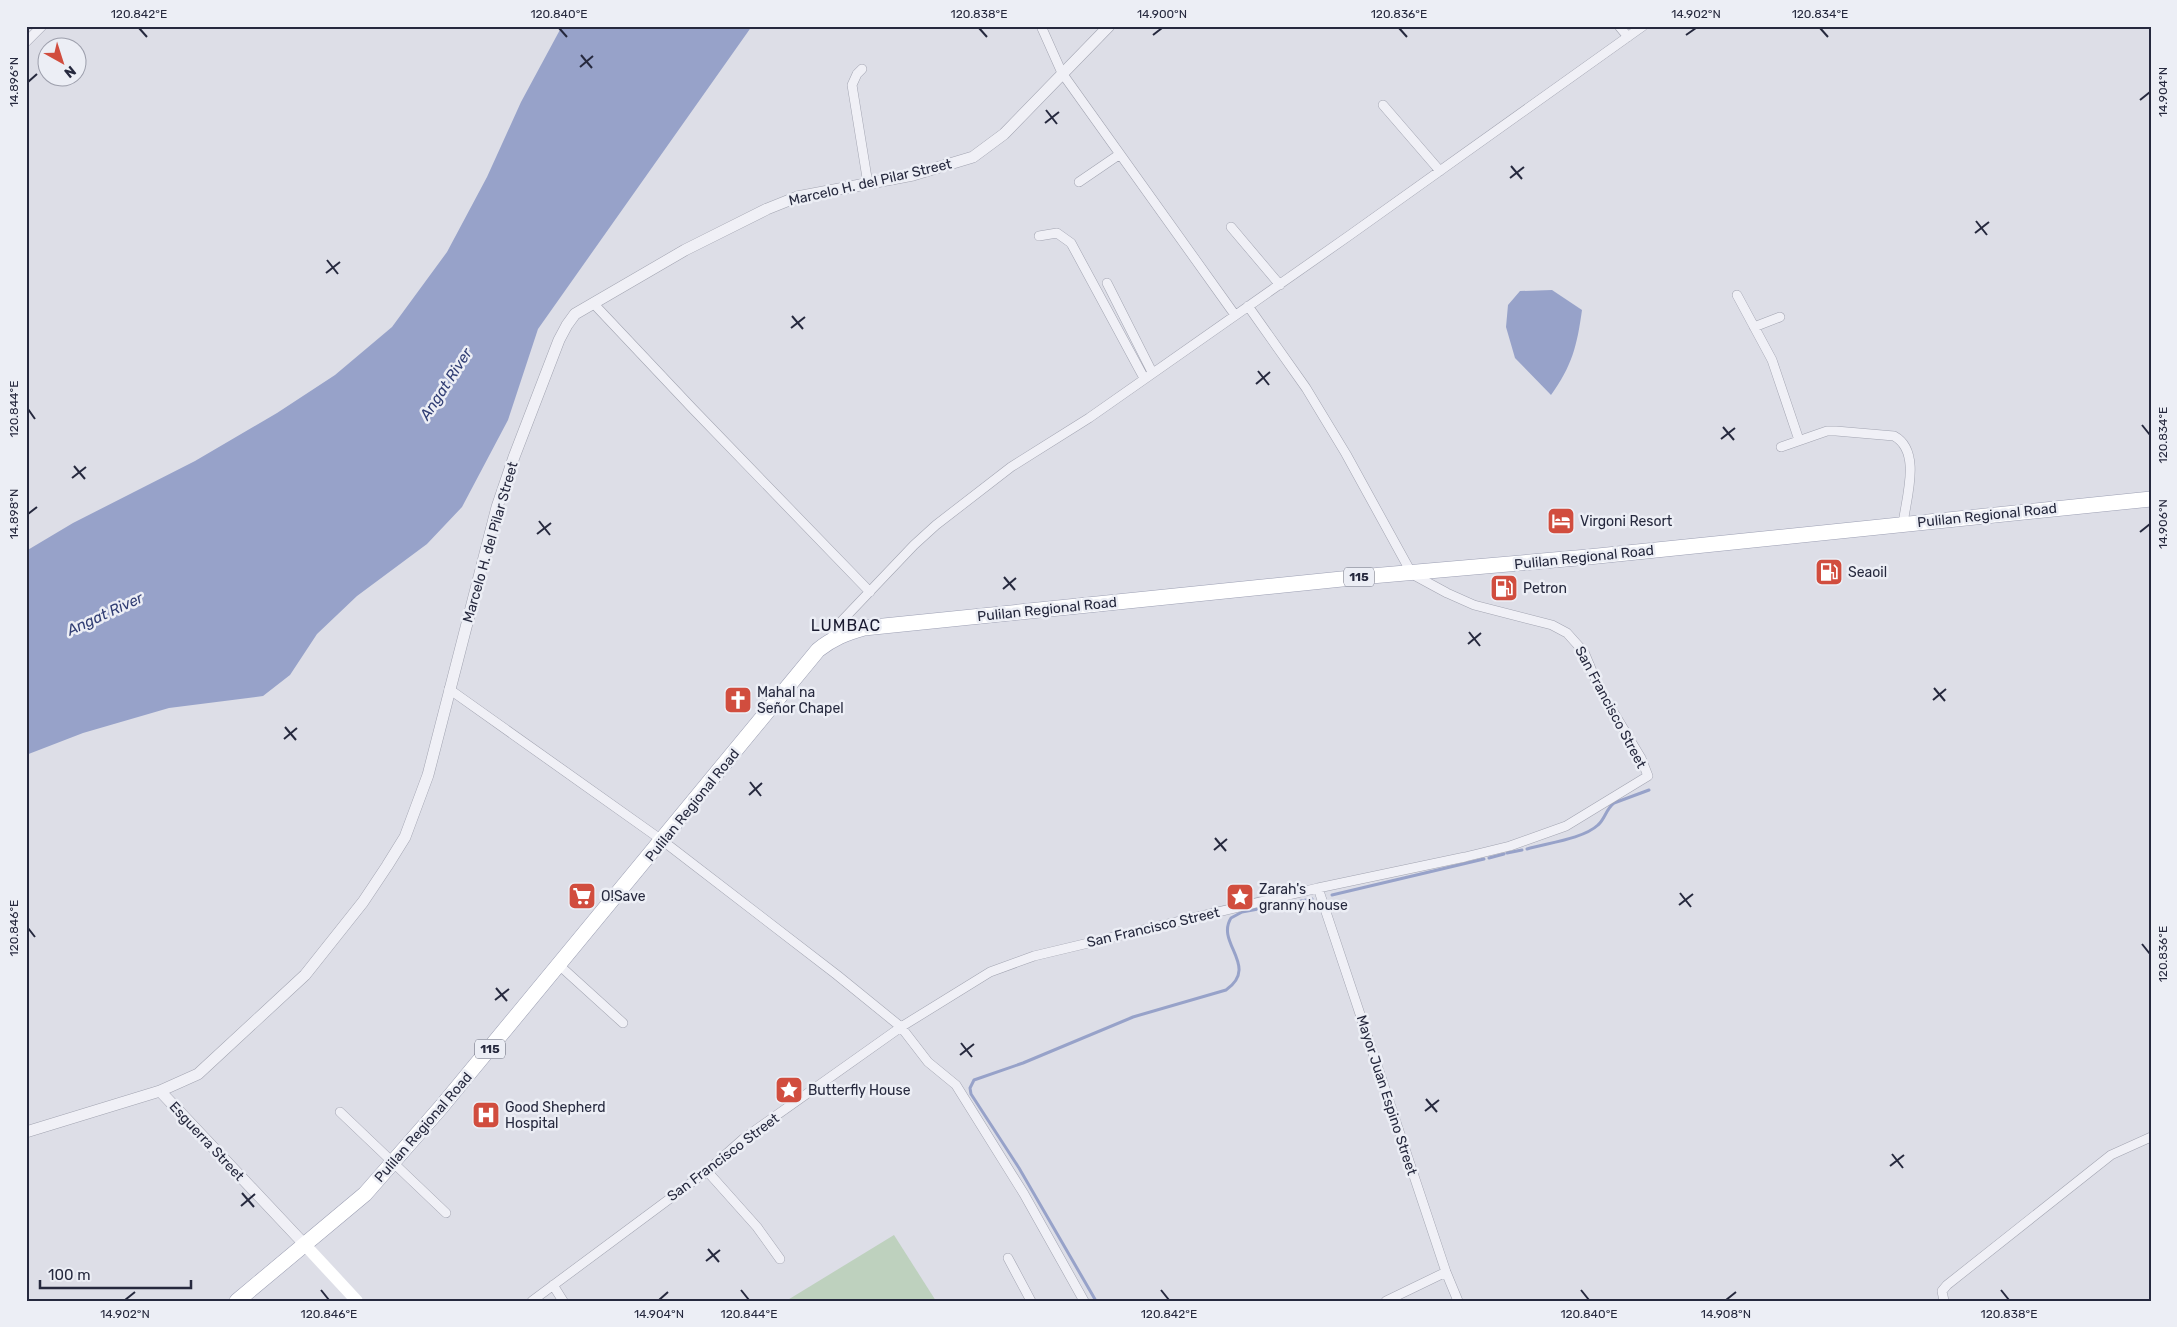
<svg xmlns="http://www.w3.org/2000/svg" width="2177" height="1327" font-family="Rubik,sans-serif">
<rect width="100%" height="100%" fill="#dddee7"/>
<path fill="#bed1be" d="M894,1235L936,1301H786Z"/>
<path fill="#97a2c9" d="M562,26H752L538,329L508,420L462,507L427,544L357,596L317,634L290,675L263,696L169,708L83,733L26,755V551L73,523L195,461L277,413L335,375L392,327L447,252L487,177L521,102Z
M1552,290L1582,310C1577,346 1572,366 1551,395L1515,358L1506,327L1508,305L1520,291Z"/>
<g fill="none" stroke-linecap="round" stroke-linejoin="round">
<path stroke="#97a2c9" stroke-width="3" d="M1527,849C1547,843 1583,839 1598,825C1605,819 1606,809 1614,803L1649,790
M1507,853L1522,850
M1489,858L1504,854
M1332,895L1484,859
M1096,1301L1019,1168L971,1094L970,1088L974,1080L1023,1063L1133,1017L1226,990C1260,966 1215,943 1231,918L1242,912L1312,899"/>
<defs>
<path id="minor" d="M1041,26L1062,73L1235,315
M1619,26L1628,37
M26,42L42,26
M862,69L857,74L852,85L868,184
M1383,105L1440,171
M1079,182L1120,154
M1231,227L1280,285
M1039,236L1057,233L1071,243L1144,378
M1107,283L1152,372
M1737,295L1772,360L1799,440
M593,303L692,408L870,592
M1754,327L1780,317
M1781,447L1827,431H1836L1894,436C1922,451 1906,498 1903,524
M831,640L835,628L914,545L936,525L1011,467L1089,418L1350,235L1643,26
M449,689L663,841L837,975L901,1027L928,1062L956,1085L1024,1194L1084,1301
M1318,888L1446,1272L1458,1301
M559,965L623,1023
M340,1112L446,1213
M707,1171L757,1227L780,1259
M1008,1258L1031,1301
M553,1285L563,1301
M532,1301L707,1171L743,1139L901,1027L990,972L1034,956L1318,888L1465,857L1510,846L1566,826L1648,776L1641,758L1599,688L1584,652L1567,633L1552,625L1474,605L1447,593L1412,574L1346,454L1306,388L1248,306
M1386,1301L1446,1272
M1944,1301L1942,1291L1947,1285L2111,1155L2151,1137"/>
<path id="tertiary" d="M160,1091L306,1246
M26,1132L160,1091L198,1074L305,975L363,902L387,866L405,837L428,775L497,507L514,457L559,340L567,325L575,314L685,250L767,209L797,197L913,175L973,157L1004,134L1109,26"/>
<path id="primary" d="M237,1301L365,1194L442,1106L818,650C833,638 846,633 864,628L1371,576L1588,557L2151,499"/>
</defs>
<use href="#minor" stroke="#a2a4b1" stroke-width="10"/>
<use href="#tertiary" stroke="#a2a4b1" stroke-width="12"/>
<use href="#primary" stroke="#9c9fb3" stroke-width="16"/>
<use href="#minor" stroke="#f0f0f6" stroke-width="9"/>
<use href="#tertiary" stroke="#f0f0f6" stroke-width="11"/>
<path stroke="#fff" stroke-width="12" d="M306,1246L357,1301"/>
<use href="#primary" stroke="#fff" stroke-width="15"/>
</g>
<path fill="none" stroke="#26293e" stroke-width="2" d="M139,28L147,37M559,28L567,37M979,28L987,37M1399,28L1407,37M1820,28L1828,37M1153,35L1162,28M1686,35L1696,28M581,55L592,68M580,67L593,56M28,82L37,74M2140,100L2150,92M1046,110L1057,124M1045,123L1059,112M1511,166L1522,179M1510,178L1524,167M1976,221L1987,235M1975,233L1989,222M327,260L338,274M326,273L340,262M792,316L803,329M791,328L805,317M1258,371L1269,385M1256,384L1270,372M28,409L35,419M2142,425L2150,435M1723,427L1734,440M1721,439L1735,428M74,466L85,479M72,478L86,467M28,514L37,507M539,521L550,535M2140,532L2150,524M537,534L551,523M1004,577L1015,590M1003,589L1016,578M1469,632L1480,646M1468,644L1481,633M1934,688L1945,701M1933,700L1946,689M285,727L296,740M284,739L297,728M750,782L761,796M749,795L762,783M1215,838L1226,851M1214,850L1227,839M1680,893L1691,907M1679,905L1693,894M28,928L35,937M2142,944L2150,954M496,988L507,1001M495,1000L509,989M961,1043L972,1057M960,1055L974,1044M1426,1099L1437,1112M1425,1111L1439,1100M1892,1154L1903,1168M1890,1166L1904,1155M242,1193L254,1207M241,1206L255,1194M708,1249L719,1262M706,1261L720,1250M321,1290L329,1300M741,1290L749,1300M1161,1290L1169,1300M1581,1290L1589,1300M2001,1290L2009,1300M125,1300L135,1292M659,1300L668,1292M1726,1300L1736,1292"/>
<defs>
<symbol id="hotel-square" viewBox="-11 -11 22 22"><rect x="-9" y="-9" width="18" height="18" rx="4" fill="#d14d3e" stroke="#eceef5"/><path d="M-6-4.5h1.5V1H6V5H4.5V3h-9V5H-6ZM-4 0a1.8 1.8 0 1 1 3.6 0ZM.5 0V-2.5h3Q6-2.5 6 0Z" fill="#fff"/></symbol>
<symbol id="fuel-square" viewBox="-11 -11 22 22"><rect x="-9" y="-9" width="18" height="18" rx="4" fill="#d14d3e" stroke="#eceef5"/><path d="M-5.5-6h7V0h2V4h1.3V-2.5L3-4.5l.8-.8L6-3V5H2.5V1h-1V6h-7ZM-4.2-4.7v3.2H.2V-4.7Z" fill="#fff"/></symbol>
<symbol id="church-square" viewBox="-11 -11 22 22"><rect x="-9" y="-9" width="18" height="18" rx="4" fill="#d14d3e" stroke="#eceef5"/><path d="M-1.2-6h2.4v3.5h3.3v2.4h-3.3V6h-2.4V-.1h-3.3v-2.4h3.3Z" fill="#fff"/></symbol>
<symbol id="supermarket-square" viewBox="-11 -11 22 22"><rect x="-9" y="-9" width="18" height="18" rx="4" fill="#d14d3e" stroke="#eceef5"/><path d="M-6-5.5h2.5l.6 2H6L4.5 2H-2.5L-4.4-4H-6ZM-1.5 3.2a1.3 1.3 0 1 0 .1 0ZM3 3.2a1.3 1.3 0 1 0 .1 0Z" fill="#fff"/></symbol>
<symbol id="sight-square" viewBox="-11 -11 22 22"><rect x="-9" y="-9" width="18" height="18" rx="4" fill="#d14d3e" stroke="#eceef5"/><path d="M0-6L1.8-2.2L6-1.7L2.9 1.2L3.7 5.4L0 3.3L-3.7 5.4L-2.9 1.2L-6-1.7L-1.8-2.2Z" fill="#fff"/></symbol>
<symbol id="hospital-square" viewBox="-11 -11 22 22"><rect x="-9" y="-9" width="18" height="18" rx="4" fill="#d14d3e" stroke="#eceef5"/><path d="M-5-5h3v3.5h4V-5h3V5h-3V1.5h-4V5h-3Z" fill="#fff"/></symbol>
</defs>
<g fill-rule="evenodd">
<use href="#hotel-square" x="1545" y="505" width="32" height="32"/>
<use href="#fuel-square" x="1813" y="556" width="32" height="32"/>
<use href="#fuel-square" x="1488" y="572" width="32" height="32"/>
<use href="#church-square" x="722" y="684" width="32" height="32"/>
<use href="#supermarket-square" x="566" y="880" width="32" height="32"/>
<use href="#sight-square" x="1224" y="881" width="32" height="32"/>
<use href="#sight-square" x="773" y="1074" width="32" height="32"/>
<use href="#hospital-square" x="470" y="1099" width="32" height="32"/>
</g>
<g text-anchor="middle" stroke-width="5" stroke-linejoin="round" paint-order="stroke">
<g fill="#eceef5" stroke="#616475" stroke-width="1">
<rect x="1344" y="567.5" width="30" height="19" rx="4"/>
<rect x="475" y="1039.5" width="30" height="19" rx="4"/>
</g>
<g font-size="12" font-weight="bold" fill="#26293e">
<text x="1359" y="581">115</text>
<text x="490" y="1053">115</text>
</g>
<g font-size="14" fill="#26293e" stroke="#eceef5">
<text transform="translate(870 182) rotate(-13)" y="5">Marcelo H. del Pilar Street</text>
<text transform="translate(1987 515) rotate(-6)" y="5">Pulilan Regional Road</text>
<text transform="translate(490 542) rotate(-74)" y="5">Marcelo H. del Pilar Street</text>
<text transform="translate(1584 557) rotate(-6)" y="5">Pulilan Regional Road</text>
<text transform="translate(1047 609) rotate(-6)" y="5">Pulilan Regional Road</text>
<text transform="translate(1611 707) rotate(62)" y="5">San Francisco Street</text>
<text transform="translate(692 805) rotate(-51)" y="5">Pulilan Regional Road</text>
<text transform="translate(1153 927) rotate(-13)" y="5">San Francisco Street</text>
<text transform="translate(1387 1095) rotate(72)" y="5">Mayor Juan Espino Street</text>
<text transform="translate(423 1127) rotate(-49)" y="5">Pulilan Regional Road</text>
<text transform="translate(207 1141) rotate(47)" y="5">Esguerra Street</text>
<text transform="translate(723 1157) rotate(-37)" y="5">San Francisco Street</text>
</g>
<g font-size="14" fill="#26293e" stroke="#eceef5" text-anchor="start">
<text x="1580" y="526">Virgoni Resort</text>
<text x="1848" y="577">Seaoil</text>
<text x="1523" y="593">Petron</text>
<text x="757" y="697">Mahal na<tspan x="757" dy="16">Señor Chapel</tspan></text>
<text x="1259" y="894">Zarah's<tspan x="1259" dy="16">granny house</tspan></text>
<text x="601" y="901">O!Save</text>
<text x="808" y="1095">Butterfly House</text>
<text x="505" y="1112">Good Shepherd<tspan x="505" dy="16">Hospital</tspan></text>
</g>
<g font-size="15" font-style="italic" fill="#303d73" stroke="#eceef5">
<text transform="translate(446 384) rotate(-57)" y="5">Angat River</text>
<text transform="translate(105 614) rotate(-25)" y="5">Angat River</text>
</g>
<g font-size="16" letter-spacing="1" fill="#191a2f" stroke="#eceef5">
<text x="846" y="631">LUMBAC</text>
</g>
</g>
<rect width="2177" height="1327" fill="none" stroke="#eceef5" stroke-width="55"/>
<g transform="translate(62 62) rotate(141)"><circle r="24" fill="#eceef5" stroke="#9d9fac"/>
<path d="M0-4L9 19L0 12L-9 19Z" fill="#d14d3e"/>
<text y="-8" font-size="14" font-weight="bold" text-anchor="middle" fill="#26293e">N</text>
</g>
<path d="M40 1280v8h151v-8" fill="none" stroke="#26293e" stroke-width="2.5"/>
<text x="48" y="1280" font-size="15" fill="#26293e" stroke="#eceef5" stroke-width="4" paint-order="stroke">100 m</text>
<rect x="28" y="28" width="2122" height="1272" fill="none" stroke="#26293e" stroke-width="2"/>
<g font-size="12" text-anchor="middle" fill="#26293e">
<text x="139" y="18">120.842°E</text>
<text x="559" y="18">120.840°E</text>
<text x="979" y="18">120.838°E</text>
<text x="1162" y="18">14.900°N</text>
<text x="1399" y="18">120.836°E</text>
<text x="1696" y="18">14.902°N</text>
<text x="1820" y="18">120.834°E</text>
<text transform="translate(14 82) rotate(-90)" y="4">14.896°N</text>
<text transform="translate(2163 92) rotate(-90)" y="4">14.904°N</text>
<text transform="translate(14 409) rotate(-90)" y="4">120.844°E</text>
<text transform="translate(2163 435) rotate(-90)" y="4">120.834°E</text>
<text transform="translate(14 514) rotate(-90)" y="4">14.898°N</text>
<text transform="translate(2163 524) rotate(-90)" y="4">14.906°N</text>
<text transform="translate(14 928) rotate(-90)" y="4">120.846°E</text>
<text transform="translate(2163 954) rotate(-90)" y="4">120.836°E</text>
<text x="125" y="1318">14.902°N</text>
<text x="329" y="1318">120.846°E</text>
<text x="659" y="1318">14.904°N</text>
<text x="749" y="1318">120.844°E</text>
<text x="1169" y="1318">120.842°E</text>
<text x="1589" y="1318">120.840°E</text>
<text x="1726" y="1318">14.908°N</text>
<text x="2009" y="1318">120.838°E</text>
</g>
</svg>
